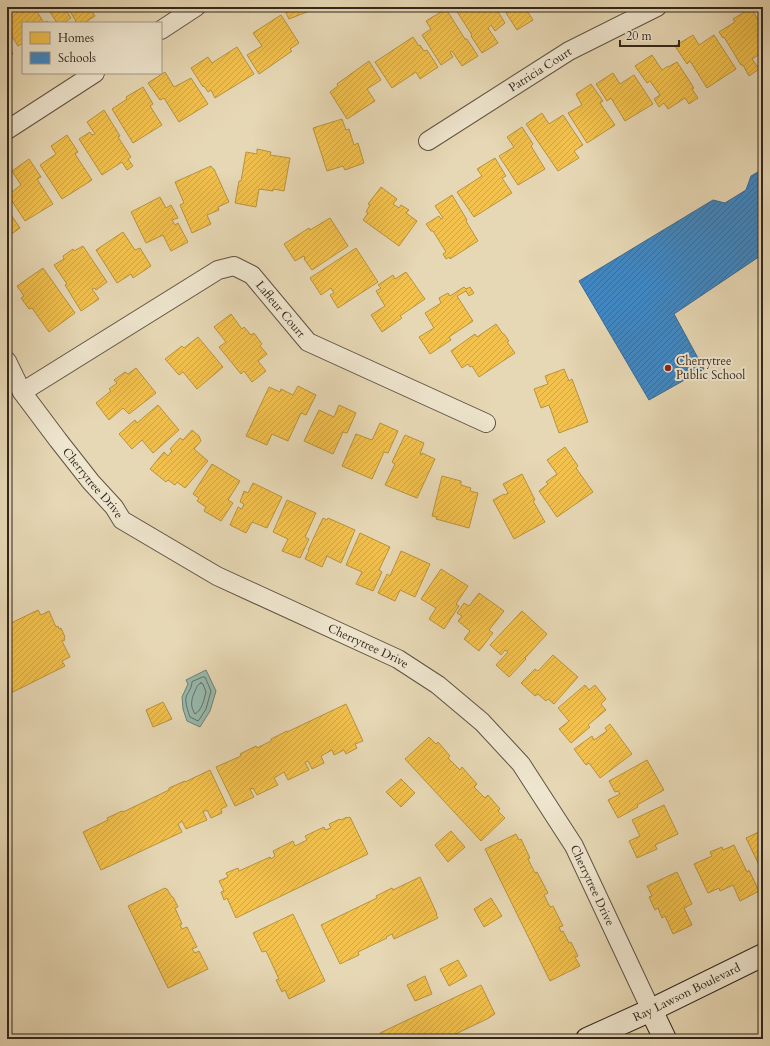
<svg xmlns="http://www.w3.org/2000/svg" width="770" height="1046" font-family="Cardo,serif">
<defs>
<pattern id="homes-hatch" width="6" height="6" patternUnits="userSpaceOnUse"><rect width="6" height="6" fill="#f2c14e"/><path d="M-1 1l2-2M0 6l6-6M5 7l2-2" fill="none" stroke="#d0a644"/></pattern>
<pattern id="schools-hatch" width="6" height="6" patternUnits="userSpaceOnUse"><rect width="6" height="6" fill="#3f88c5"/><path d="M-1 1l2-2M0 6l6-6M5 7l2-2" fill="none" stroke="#356f9f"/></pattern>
</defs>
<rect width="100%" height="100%" fill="#e7d8b5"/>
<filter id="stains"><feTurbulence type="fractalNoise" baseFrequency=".005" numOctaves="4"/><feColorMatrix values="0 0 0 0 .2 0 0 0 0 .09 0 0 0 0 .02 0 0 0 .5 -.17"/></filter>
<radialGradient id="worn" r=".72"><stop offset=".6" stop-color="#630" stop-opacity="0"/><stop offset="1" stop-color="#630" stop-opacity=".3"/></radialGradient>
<path fill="#97baae" stroke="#6f7f74" d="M206,670L216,691L210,711L200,727L187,721L183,709L182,697L188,684L186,680Z"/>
<path fill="url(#homes-hatch)" stroke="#b8933f" d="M13,7H34L44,23L47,21L49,23H23V43L18,46L7,28V11Z
M47,7H89L95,16L84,23H77L70,11L67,12L71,18L63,23H57Z
M283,7H317V8L289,19Z
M454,7H495L505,23L495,31L491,25L488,28L498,43L482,53L471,36L472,35Z
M507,7H528L526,9L533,20L517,30L506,13L509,11Z
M762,7H763V19L757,10Z
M751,8L762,26L758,28L763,37V52L752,59L759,69L749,76L743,65H741L724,37L723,38L719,32L735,22L733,19Z
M446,9L465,39H467L478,56L462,66L452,51L450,52L453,57L441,65L422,35L431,29L426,21Z
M281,15L299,43L290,49L292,51L259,74L247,55L262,46L253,33Z
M693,35L699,45L714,35L736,69L707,88L690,61L687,64L675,46Z
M413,37L419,46L420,45L424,51L427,50L438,67L420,79L416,72L392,88L375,62Z
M7,44L13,54L7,58Z
M237,47L254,74L215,98L211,90L208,92L204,86L203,87L191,68L208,57L212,63Z
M652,55L662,70L668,66V67L677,62L694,88L692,89L698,98L689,104L685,98L668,109L664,103L659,107L654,99L660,95L650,81L647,83L635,66Z
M369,61L381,80L367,89L375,101L347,119L330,92L338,86L337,84Z
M165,72L174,87L191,78L208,104L179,122L164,98L160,100L148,83Z
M613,73L620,84L634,75L653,104L625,121L611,98L607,101L596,84Z
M591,84L603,101L600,103L615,125L587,143L568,113L582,105L576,94Z
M143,87L153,104L150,106L162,125L133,143L112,109L127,99L126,97Z
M104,110L120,136L118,137L131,157L128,159L133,166L127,170L122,162L102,175L79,139L90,132L92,135L95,134L87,122Z
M542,113L549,124L563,115L583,145L574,151L579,158L558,171L526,124Z
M342,119L346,130L349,129L354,145L358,143L364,163L345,170L343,166L327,171L313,128Z
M522,127L533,144L531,146L545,169L518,185L499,156L514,147L507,137Z
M67,135L78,152L75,154L92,180L62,199L40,165L56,154L51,146Z
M257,149L271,152L270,155L290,158L284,191L273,189V191L259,189L256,207L235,203L239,181H241L246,152L257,154Z
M495,158L506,176L502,178L512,193L474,217L457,192L482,176L477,169Z
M29,159L41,177L37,179L53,204L25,221L8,195L21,185L12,171Z
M211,166L213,169H214L229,202L218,207L219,210L207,215L211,224L192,233L180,205L184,203L175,182Z
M381,187L397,199L393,204L399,208L401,205L409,210L406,213L417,221L399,246L363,220L368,213L366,212L370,205L368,204Z
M452,195L467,220L466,221L478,241L450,259L449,257L446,259L443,254L446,252L433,231H431L426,224L439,216L441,219L443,218L435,206Z
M160,197L166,208L171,205L178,218L172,220L175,225L178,223L188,242L171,251L163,235L146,243L131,212Z
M7,209L20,228L7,237Z
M330,218L348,246L312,270L304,259L305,258L304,256L295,261L284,244L309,228L310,230Z
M123,232L135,250L140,248L151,266L133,278L131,274L117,283L96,250Z
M83,246L107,282L96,290L94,288L92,289L99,299L81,311L65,285L67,284L54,265L64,259L63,256L73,249L74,251Z
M356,248L378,282L338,308L330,295L334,293L331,288L321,295L310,278Z
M43,268L75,313L49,332L32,308L29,309L21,298L24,296L17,286Z
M406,272L425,299L400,316L402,318L382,332L371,315L385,306L376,291L381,288L378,285L393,275L395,279Z
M464,287L466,289L470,287L474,293L469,296L466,291L457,296L473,321L449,337L451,340L430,354L419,337L434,328L425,313L441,303L439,298L448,293L450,296Z
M231,314L242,329L244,327L251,335L254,333L262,344L260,346L267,354L258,361L266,371L252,382L244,371L241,374L219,347L226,342L214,327Z
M496,324L503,334H504L509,341L507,342L515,353L479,377L472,366L470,367L468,364L462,368L451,351L475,334L477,337Z
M198,337L223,367L197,389L183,372L179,375L165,359L182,346L184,348Z
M136,368L156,393L129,414L123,408L109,420L96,403L111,391L109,389L117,383L114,380L125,372L128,374Z
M564,369L569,381L572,379L588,422L559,433L549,405L541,408L534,389L548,384L545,376Z
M298,386L316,395L306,415L301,413L288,441L272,434L267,445L246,436L269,387L280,392L281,389L293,395Z
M158,405L179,430L153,453L142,440L132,449L119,434L135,420L137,423Z
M339,405L356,413L347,433L343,432L333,454L304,441L319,410L334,417Z
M380,423L398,431L388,453L384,452L372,479L342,466L356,434L372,440Z
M192,430L199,436L201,441L194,449L208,461L185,488L177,482L175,485L168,480L166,482L150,469L164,452L168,456L172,451L170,449L180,438L183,440Z
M405,435L424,443L420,454L422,455V453L435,459L417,498L385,485L395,464L392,462Z
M565,447L578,466L576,468L593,492L557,517L539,491L548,484L546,482L557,474L547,460Z
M212,464L240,481L228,500L233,503L221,521L204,511L206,507L197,501L199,498L193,494Z
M522,474L535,500L533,501L545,522L514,539L493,500L504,494L505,495L508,493L503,484Z
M442,476L461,481V485L471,488L470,491L478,493L469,528L436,519L437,517L432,516Z
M253,483L282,497L267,528L252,522L246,533L230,525L238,507L242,509L244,504L240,502L244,491L248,493Z
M287,500L316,513L305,537L309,539L300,558L282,551L288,539L273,532Z
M323,518L327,520L328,518L355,530L341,563L327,556L322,567L305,559L309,550H308Z
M360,533L390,547L379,570L382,572L373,591L356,584L362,572L346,565Z
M401,551L430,564L415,597L400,590L395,601L378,593L387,574L390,576Z
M441,569L468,586L456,604L459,606L444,629L429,619L436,608L421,599Z
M479,593L504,611L489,630L493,633L479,651L464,639L470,631L458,621L462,616L457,613L464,603L469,606Z
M38,610L41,615L49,611L56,627L58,626L59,629L61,628L65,637L64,638L65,640L62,641L70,657L62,661L65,666L7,695V625Z
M522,611L547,634L525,658L526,659L509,677L496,665L508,652L505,650L501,655L490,645Z
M553,655L578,677L554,704L548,699L546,701L538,694L535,696L521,683L535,669L538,671Z
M585,685L589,690L595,685L606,699L601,704L606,710L588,725L590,727L571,743L559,729L569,721L558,708Z
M163,702L172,719L153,727L146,710Z
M346,704L363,741L355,744L357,748L346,754L344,750L334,755L332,750L321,756L324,763L312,769L308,761L305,762L309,770L288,780L284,772L274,778L278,785L257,795L253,788L250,789L254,797L235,806L216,767L241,756L240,754L256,746L257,748L271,741V739L287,731V732Z
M610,724L632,754L600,778L589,763L586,765L574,749L592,736L594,740L607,731L605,728Z
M429,737L436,744L438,742L450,756L448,758L460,770L462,767L477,784L474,787L485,798L488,795L500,809L498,811L505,818L481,841L405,759Z
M647,760L664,790L637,805L638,807L618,818L608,800L620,794L618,791L615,792L609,781Z
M210,770L227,806L221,809L222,813L211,818L207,810L203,812L207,820L186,829L182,821L178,824L182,832L101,870L83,832L108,820L107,818L122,811L123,812L169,790V788L185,781V782Z
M401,779L415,793L401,807L386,792Z
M664,805L678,834L655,845L657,849L637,858L629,841L640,836L632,820Z
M347,817L348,818L350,817L368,854L236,918L227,898L224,900L221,892L224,891L219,881L228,877L226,873L238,868L239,871L270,857L271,859L275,856L273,851L293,841L295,846L307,840L305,836L324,827L325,830L331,828L329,824L340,819L341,820Z
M763,830V865L760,867L746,838Z
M451,831L465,847L448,862L435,845Z
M516,834L519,840L521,839L530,858L528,859L535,873L537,872L548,893L544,895L550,907L553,906L563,926L559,927L561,932L563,931L569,943L571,942L578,956L575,957L580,966L550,981L485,849Z
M734,845L747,872L749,870L759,891L740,901L733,885L720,891L719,888L708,893L694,864L712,856L710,852L722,847L723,850Z
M677,872L692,904L684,908L692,925L673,934L665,916L662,918L658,908L655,910L649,897L652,896L647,886Z
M420,877L437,914L436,915L438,918L394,939L392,934L386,937L387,938L358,952L359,955L340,964L321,925L377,898L376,896L392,888L393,890Z
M165,888L166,889H167L172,897H173L178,907L175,908L182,924L180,925L182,929L187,927L197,947L192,949L195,953L199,951L208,969L168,988L128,906Z
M491,898L502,916L484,927L474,909Z
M293,914L325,981L289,999L285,990L282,992L276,980L279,979L266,951L262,952L253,933Z
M458,960L467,976L449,986L440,969Z
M425,976L432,994L415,1001L407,985Z
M481,985L495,1014L487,1019L445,1039H383L380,1033Z"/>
<path fill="url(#schools-hatch)" stroke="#3b6b93" d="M763,169V254L674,314L704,369L649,400L579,281L713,200L725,203L746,190L751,176Z"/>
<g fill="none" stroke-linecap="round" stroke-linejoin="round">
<path stroke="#647066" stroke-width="1" d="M203,677H205L211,691L206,709L199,720L198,721L190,717C188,711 185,703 186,697C188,692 192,688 192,682Z
M201,683L203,684L206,692C204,700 202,710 195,714C190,706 191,700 195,691C197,687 197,685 201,683Z"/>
<defs>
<g id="street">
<path d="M161,30L196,7"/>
<path d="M7,130L95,73"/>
<path id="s1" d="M428,141L569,51L657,7"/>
<path id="s2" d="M7,361L22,392L58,440L91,482L114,507L122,520L217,576L398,659L438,685L482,722L521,764L574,846L651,1010"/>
<path id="s3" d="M22,392L218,270L234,266L252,275L308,342L486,423"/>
</g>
<g id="secondary">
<path d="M651,1010L665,1039"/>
<path id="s4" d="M587,1039L651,1010L763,955"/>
</g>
</defs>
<use href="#street" stroke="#5f5343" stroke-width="20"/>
<use href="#secondary" stroke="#32271d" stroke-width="24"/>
<use href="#street" stroke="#efe6cf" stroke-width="18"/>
<use href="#secondary" stroke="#efe6cf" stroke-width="22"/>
</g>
<circle fill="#8f2418" stroke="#efe6cf" stroke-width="1.5" cx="668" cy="368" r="4"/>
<g text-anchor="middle" stroke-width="4" stroke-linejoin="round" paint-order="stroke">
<g font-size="12" fill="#32271d" stroke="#efe6cf">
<text dy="4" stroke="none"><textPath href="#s1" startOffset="133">Patricia Court</textPath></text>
<text dy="4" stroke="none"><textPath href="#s3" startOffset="312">Lafleur Court</textPath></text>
<text dy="4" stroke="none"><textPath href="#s2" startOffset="150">Cherrytree Drive</textPath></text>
<text dy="4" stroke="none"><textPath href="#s2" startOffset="474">Cherrytree Drive</textPath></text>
<text dy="4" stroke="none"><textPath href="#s2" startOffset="810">Cherrytree Drive</textPath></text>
<text dy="4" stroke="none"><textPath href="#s4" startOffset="110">Ray Lawson Boulevard</textPath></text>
</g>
<g font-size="12" fill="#32271d" stroke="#efe6cf" text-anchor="start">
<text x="676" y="365">Cherrytree<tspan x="676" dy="14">Public School</tspan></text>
</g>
</g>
<rect width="770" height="1046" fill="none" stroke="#e7d8b5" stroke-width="24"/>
<rect x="8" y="8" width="754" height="1030" fill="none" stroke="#32271d" stroke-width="2"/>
<rect x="12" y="12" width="746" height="1022" fill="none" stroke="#32271d"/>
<rect x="22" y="22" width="140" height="52" fill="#efe6cf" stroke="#a39a88"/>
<rect x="30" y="32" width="20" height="12" fill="#f2c14e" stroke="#a39a88"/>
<text x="58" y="42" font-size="12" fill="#32271d">Homes</text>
<rect x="30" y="52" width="20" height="12" fill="#3f88c5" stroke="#a39a88"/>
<text x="58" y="62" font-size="12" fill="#32271d">Schools</text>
<path d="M620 40v6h59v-6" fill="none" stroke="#32271d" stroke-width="2"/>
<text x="626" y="40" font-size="12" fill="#32271d" stroke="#efe6cf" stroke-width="3" paint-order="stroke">20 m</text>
<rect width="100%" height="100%" filter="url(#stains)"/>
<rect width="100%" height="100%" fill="url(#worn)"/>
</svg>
